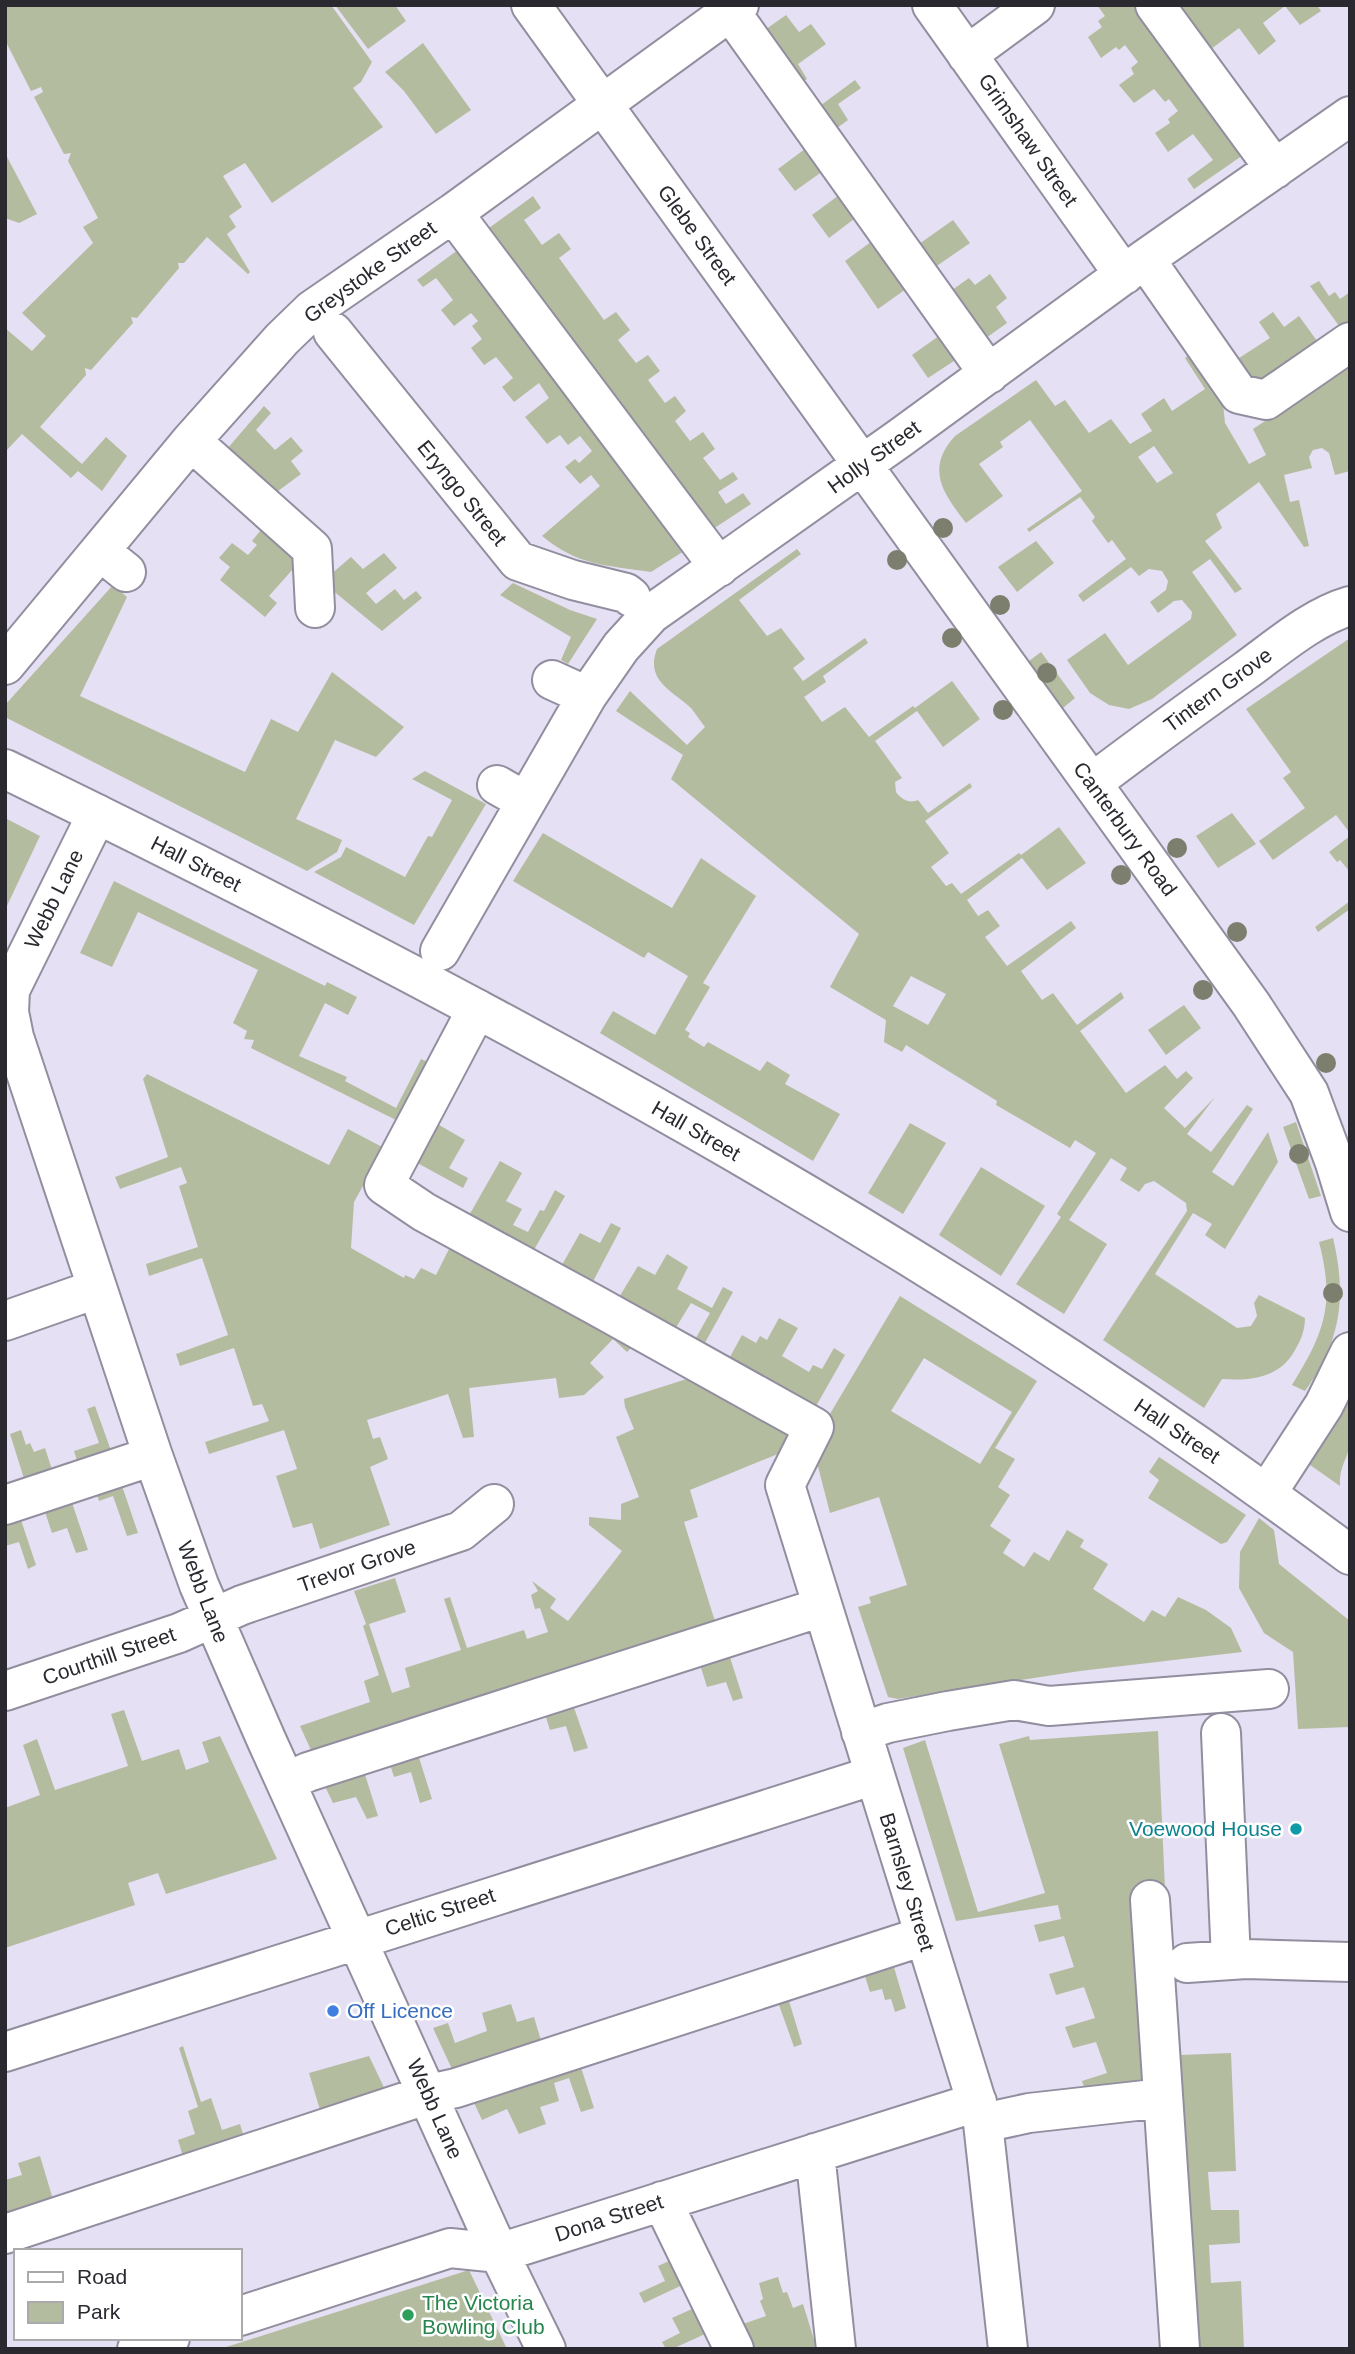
<svg xmlns="http://www.w3.org/2000/svg" width="1355" height="2354" font-family="Arial,sans-serif">
<rect width="100%" height="100%" fill="#e5e0f3"/>
<path fill="#b4bca0" fill-rule="evenodd" d="M5,5H331L372,62L361,82L353,88L383,127L272,203L245,163L223,176L242,207L229,216L236,227L227,234L250,272L248,274L207,237L184,263H178L179,268L137,318L131,317L133,323L91,370L85,368L86,375L40,427L82,464L106,437L127,456L102,491L78,471L71,478L22,434L5,452V328L32,351L46,336L22,313L93,243L83,227L98,218L68,161L71,153L64,154L34,97L43,92L41,87L31,91L5,40Z
M335,5H395L406,21L368,49Z
M1097,5H1144L1249,151L1194,189L1187,179L1213,160L1193,134L1168,152L1155,133L1170,123L1168,119L1178,111L1169,99L1165,102L1154,89L1134,103L1119,85L1134,74L1131,68L1138,62L1125,45L1119,50L1116,47L1101,58L1088,37L1102,27L1098,21L1105,16Z
M1167,5H1317L1321,11L1300,25L1285,6L1263,23L1276,41L1259,55L1239,28L1211,49L1231,75L1222,82Z
M786,15L799,32L811,24L826,44L798,64L807,79L796,86L759,34Z
M423,43L471,110L436,134L404,91L385,72Z
M855,80L861,88L838,104L848,120L830,133L813,111Z
M813,143L830,166L795,191L778,169Z
M5,153L37,214L19,223L5,218Z
M846,190L862,213L829,238L812,215Z
M533,196L541,208L524,220L542,245L559,233L571,249L559,258L604,320L616,312L630,330L618,340L636,363L648,355L660,371L648,380L665,403L675,396L686,411L675,421L690,441L703,432L715,449L703,458L720,480L733,472L738,479L718,492L726,504L743,493L751,504L707,533L482,233Z
M953,220L970,243L928,272L912,249Z
M879,236L913,284L878,309L845,261Z
M466,244L692,546L651,572C606,565 578,566 542,536L600,486L591,475L580,484L565,467L575,459L579,463L592,451L580,436L568,445L560,435L547,444L525,417L549,398L539,383L514,402L502,387L513,378L496,357L484,365L471,348L482,339L472,326L478,321L471,313L454,326L441,310L453,300L436,278L423,287L417,280Z
M990,274L1007,298L996,307L1007,323L979,343L945,295L969,278L975,285Z
M1319,281L1329,296L1335,292L1340,299L1350,292V325L1342,330L1310,286Z
M1273,312L1284,327L1299,316L1320,345L1251,391L1221,348L1228,343L1239,358L1270,338L1259,322Z
M946,331L963,355L928,378L912,355Z
M1197,349L1222,393L1225,423L1249,464L1266,455L1253,429L1309,392L1350,362V471L1335,475L1329,453L1322,448L1313,450L1309,457L1312,468L1284,475L1290,502L1299,500L1309,546L1304,547L1259,482L1216,514L1222,528L1205,541L1242,589L1235,593L1210,559L1192,572L1237,635L1152,699L1129,709L1109,705L1090,693L1067,660L1105,633L1128,665L1191,619L1192,612L1182,600L1174,601L1158,613L1150,602L1166,590L1168,581L1162,571L1149,569L1139,576L1131,567L1083,602L1078,595L1126,559L1112,540L1108,543L1092,521L1095,517L1080,497L1029,532L1027,529L1082,491L1030,420L1000,442L1003,447L979,464L1003,496L966,523C943,493 925,469 955,436L1036,380L1055,406L1065,400L1089,433L1111,419L1130,444L1152,431L1141,414L1164,398L1172,411L1205,389L1185,358ZM1154,446L1173,473L1157,483L1138,457Z
M264,406L271,413L256,430L275,450L291,437L303,451L291,461L301,474L270,497L221,456Z
M268,521L301,560L269,596L277,603L265,617L220,580L230,567L219,558L232,543L248,555L257,545L252,541Z
M1036,541L1054,563L1017,592L998,567Z
M797,549L801,554L739,600L767,636L781,628L805,659L793,668L803,681L865,638L868,643L823,676L826,682L804,697L822,722L845,707L869,737L913,706L915,708L952,681L980,719L943,747L917,711L875,741L902,778L895,782L896,792C901,799 909,804 918,800L928,813L970,783L972,787L925,821L949,853L931,867L946,886L952,883L961,894L1019,853L1021,855L1059,827L1086,863L1047,890L1022,858L967,900L978,916L988,910L1000,926L985,937L1007,966L1071,921L1076,928L1021,971L1042,1000L1053,993L1077,1025L1121,992L1124,998L1080,1031L1126,1093L1165,1065L1177,1079L1186,1071L1193,1078L1164,1108L1185,1128L1215,1097L1187,1134L1211,1152L1247,1105L1253,1109L1212,1172L1233,1186L1268,1132L1278,1162L1225,1249L1205,1235L1212,1224L1193,1213L1155,1274L1237,1328L1251,1326L1257,1316L1254,1303L1259,1295L1305,1318C1305,1330 1301,1340 1295,1350C1280,1378 1251,1381 1222,1379L1204,1408L1103,1340L1187,1211L1186,1203L1154,1181L1145,1184L1139,1192L1120,1180L1127,1168L1111,1158L1069,1220L1107,1244L1064,1314L1016,1284L1061,1217L1057,1214L1096,1153L1075,1140L1070,1148L996,1105L997,1101L906,1045L902,1052L884,1042L886,1020L830,987L859,934L671,779L683,755L616,711L630,691L687,745L705,727C700,721 696,714 691,708C671,690 645,680 657,649ZM911,976L946,994L928,1025L893,1006Z
M384,553L397,568L366,593L376,604L395,589L404,600L416,591L422,598L382,631L331,589L329,576L351,557L363,569Z
M513,583L570,610L597,619L568,664L561,660L571,637L500,595Z
M113,585L127,597L80,696L245,772L271,719L298,732L332,672L404,727L376,757L335,740L296,819L342,840L337,852L307,871L5,717V705Z
M1350,638V833L1336,815L1273,860L1259,841L1305,808L1283,778L1291,772L1246,709Z
M1041,652L1075,698L1063,708L1029,661Z
M425,771L486,804L414,925L314,872L341,857L346,847L405,877L428,836L432,837L452,800L412,779Z
M1232,813L1256,844L1218,868L1196,836Z
M5,818L40,836L5,910Z
M543,833L672,908L701,858L756,896L703,983L710,987L685,1030L690,1033L688,1037L704,1047L708,1042L760,1071L767,1061L790,1075L785,1084L840,1114L813,1161L600,1033L613,1011L655,1035L688,976L648,952L644,958L513,881Z
M1350,836V872L1340,860L1337,862L1329,852Z
M114,881L325,986L327,982L357,997L348,1015L325,1003L299,1056L347,1077L345,1081L396,1108L421,1059L428,1062L398,1121L251,1048L254,1040L244,1039L247,1031L233,1023L258,970L138,912L112,967L80,953Z
M1350,901V909L1318,932L1315,927Z
M1184,1005L1201,1028L1166,1055L1148,1030Z
M147,1074L329,1165L348,1129L384,1148L354,1202L351,1248L404,1278L405,1275L414,1279L421,1268L436,1275L452,1243L637,1342L627,1352L613,1339L590,1363L604,1377L584,1395L559,1398L556,1378L469,1388L474,1437L463,1438L448,1394L367,1420L373,1439L380,1437L388,1459L370,1467L390,1525L320,1549L312,1523L293,1528L276,1476L297,1469L284,1430L209,1454L205,1442L269,1421L262,1404L253,1406L234,1348L180,1366L176,1354L228,1335L202,1258L149,1276L146,1264L198,1247L179,1186L187,1183L181,1167L120,1189L115,1177L168,1157L143,1079Z
M434,1122L465,1140L449,1168L468,1178L463,1188L412,1160Z
M1296,1122L1321,1196L1309,1199L1283,1127Z
M910,1123L946,1143L903,1214L868,1193Z
M500,1161L522,1173L506,1201L522,1209L513,1225L528,1232L540,1210L544,1211L555,1190L565,1196L531,1255L467,1219Z
M981,1167L1045,1206L1001,1276L939,1235Z
M611,1223L621,1228L589,1289L558,1272L580,1233L600,1243Z
M1333,1238C1347,1297 1341,1341 1305,1391L1292,1385C1325,1332 1335,1304 1319,1242Z
M667,1254L688,1267L677,1289L712,1308L723,1287L733,1292L701,1350L692,1345L710,1313L691,1303L672,1334L615,1304L638,1266L655,1275Z
M900,1296L1037,1381L995,1448L1015,1459L998,1487L1010,1495L990,1526L1011,1540L1003,1553L1024,1567L1034,1552L1049,1561L1067,1530L1084,1540L1080,1547L1108,1564L1093,1589L1144,1622L1152,1610L1165,1617L1178,1597L1206,1610L1231,1628L1242,1652L1080,1671L898,1699L888,1697L858,1607L871,1603L869,1597L907,1585L879,1497L830,1513L814,1451L818,1434ZM924,1358L1012,1412L980,1464L891,1411Z
M779,1318L798,1328L782,1356L809,1372L813,1365L822,1369L834,1348L845,1355L811,1415L725,1366L742,1335L756,1343L760,1336L767,1340Z
M1350,1352C1350,1381 1353,1413 1350,1443C1348,1459 1339,1466 1340,1486L1293,1453Z
M696,1376L796,1430L785,1451L690,1490L698,1517L684,1522L718,1631L315,1759L300,1726L370,1702L364,1681L379,1675L363,1626L366,1624L354,1591L395,1578L406,1612L369,1624L392,1693L410,1687L405,1668L461,1650L444,1599L450,1597L467,1648L524,1630L527,1639L548,1632L540,1608L535,1609L531,1595L538,1591L532,1581L556,1599L550,1608L568,1621L622,1551L589,1525V1517L621,1520V1504L639,1497L616,1437L634,1429L625,1407L624,1399Z
M95,1406L114,1459L80,1470L74,1451L99,1443L87,1409Z
M21,1430L26,1445L30,1443L34,1452L45,1448L55,1479L27,1488L10,1434Z
M1159,1457L1246,1515L1227,1542L1221,1544L1148,1498L1159,1480L1149,1472Z
M119,1477L138,1533L127,1536L113,1496L99,1501L94,1485Z
M69,1494L88,1550L76,1553L67,1528L52,1533L42,1503Z
M18,1511L36,1565L28,1569L19,1542L5,1546V1516Z
M1259,1518L1274,1530L1279,1564L1350,1621V1727L1298,1729L1293,1652L1264,1633L1239,1588L1240,1552Z
M727,1648L743,1698L733,1701L726,1682L707,1687L698,1658Z
M571,1699L588,1748L574,1752L566,1726L550,1730L543,1708Z
M124,1710L142,1761L179,1749L186,1770L209,1762L202,1742L220,1736L277,1859L166,1894L158,1873L128,1883L135,1905L5,1948V1808L40,1795L23,1745L37,1739L55,1790L128,1766L111,1714Z
M1158,1731L1165,1889H1159L1154,2091L1088,2098L1082,2081L1107,2073L1096,2042L1073,2048L1065,2027L1095,2018L1084,1987L1056,1995L1049,1974L1074,1967L1064,1936L1039,1942L1034,1925L1061,1919L1058,1905L956,1921L903,1748L925,1740L978,1912L1045,1893L999,1744L1029,1736L1030,1740Z
M416,1748L432,1799L420,1803L411,1772L394,1777L388,1758Z
M362,1765L378,1816L367,1819L356,1797L333,1803L321,1778Z
M891,1957L906,2008L895,2012L891,1999L885,2000L882,1989L870,1992L862,1967Z
M786,1991L802,2044L794,2047L778,2002Z
M511,2004L517,2022L534,2017L543,2047L461,2075L451,2067L433,2028L448,2023L455,2043L487,2031L482,2013Z
M183,2046L201,2102L211,2098L222,2130L240,2124L246,2144L185,2163L178,2140L195,2134L188,2111L198,2107L179,2048Z
M1231,2053L1236,2171L1208,2172L1211,2210H1239L1240,2243L1209,2245L1211,2283L1241,2281L1244,2349H1192L1180,2055Z
M369,2056L389,2098L323,2120L309,2073Z
M578,2058L594,2108L581,2112L569,2078L554,2083L559,2101L540,2107L546,2124L519,2134L507,2109L482,2120L469,2092Z
M40,2156L55,2206L5,2222V2180L22,2175L18,2163Z
M680,2256L691,2281L644,2303L639,2293L665,2281L658,2266Z
M469,2270L507,2349H220Z
M778,2277L783,2293L787,2292L793,2308L803,2304L816,2346L807,2349H744L720,2297L729,2294L734,2310L738,2309L743,2324L766,2316L760,2301L763,2299L759,2283Z
M703,2304L714,2330L672,2349H666L662,2342L680,2333L672,2318Z"/>
<g fill="none" stroke-linecap="round" stroke-linejoin="round">
<defs>
<path id="minor" d="M531,5L1251,1004L1309,1093L1335,1163L1350,1212
M932,5L1124,275
M1155,5L1275,169
M730,11L989,374
M967,55L1035,5
M453,213L719,567
M1145,259L1239,394L1266,400L1350,342
M333,332L518,561L573,580L626,593L631,597
M191,441L312,549L315,608
M100,551L126,572
M5,665L191,441L282,339L312,310L453,213L739,5
M552,680L587,696
M1092,783C1142,745 1193,708 1245,671C1277,648 1312,617 1350,606
M497,785L525,801
M97,814L10,990L9,1012L14,1037L153,1456L199,1585L266,1739L499,2253L546,2349
M440,951L587,696L621,647L651,614L900,438L1145,259L1350,116
M477,1009L384,1185L424,1212L595,1305L814,1427L785,1485L983,2123L1008,2349
M5,1321L96,1289
M1267,1493L1324,1405L1350,1352
M5,1505L153,1456
M5,1691L179,1633L242,1605L461,1531L494,1504
M861,1732L888,1723L948,1711L1014,1700L1049,1706L1269,1689
M1221,1733L1231,1960
M286,1782L308,1772L822,1607
M1150,1900L1180,2349
M1187,1963L1246,1959L1350,1962
M5,2052L875,1775
M983,2123L1029,2113L1163,2098
M815,2153L836,2349
M662,2201L734,2349
M5,2234L429,2094L456,2088L924,1936
M240,2316L450,2248L499,2253L977,2102
M137,2349L170,2338"/>
<path id="major" d="M5,769C472,996 933,1243 1350,1555"/>
</defs>
<use href="#minor" stroke="#928e9f" stroke-width="42"/>
<use href="#major" stroke="#928e9f" stroke-width="42"/>
<use href="#minor" stroke="#fff" stroke-width="38"/>
<use href="#major" stroke="#fff" stroke-width="38"/>
</g>
<g fill="#7c7f6d">
<circle cx="943" cy="528" r="10"/>
<circle cx="897" cy="560" r="10"/>
<circle cx="1000" cy="605" r="10"/>
<circle cx="952" cy="638" r="10"/>
<circle cx="1047" cy="673" r="10"/>
<circle cx="1003" cy="710" r="10"/>
<circle cx="1177" cy="848" r="10"/>
<circle cx="1121" cy="875" r="10"/>
<circle cx="1237" cy="932" r="10"/>
<circle cx="1203" cy="990" r="10"/>
<circle cx="1326" cy="1063" r="10"/>
<circle cx="1299" cy="1154" r="10"/>
<circle cx="1333" cy="1293" r="10"/>
</g>
<circle fill="#0f9aa8" stroke="#fff" stroke-width="2.5" cx="1296" cy="1829" r="7"/>
<circle fill="#3f7fe0" stroke="#fff" stroke-width="2.5" cx="333" cy="2011" r="7"/>
<circle fill="#2e9e5b" stroke="#fff" stroke-width="2.5" cx="408" cy="2315" r="7"/>
<g text-anchor="middle" stroke-width="5" stroke-linejoin="round" paint-order="stroke">
<g font-size="21" fill="#2b2930" stroke="#fff">
<text transform="translate(1028 140) rotate(55)" y="7">Grimshaw Street</text>
<text transform="translate(697 235) rotate(54)" y="7">Glebe Street</text>
<text transform="translate(370 272) rotate(-36)" y="7">Greystoke Street</text>
<text transform="translate(874 457) rotate(-36)" y="7">Holly Street</text>
<text transform="translate(462 493) rotate(51)" y="7">Eryngo Street</text>
<text transform="translate(1218 690) rotate(-36)" y="7">Tintern Grove</text>
<text transform="translate(1125 829) rotate(54)" y="7">Canterbury Road</text>
<text transform="translate(196 864) rotate(27)" y="7">Hall Street</text>
<text transform="translate(54 899) rotate(-64)" y="7">Webb Lane</text>
<text transform="translate(696 1131) rotate(30)" y="7">Hall Street</text>
<text transform="translate(1177 1431) rotate(34)" y="7">Hall Street</text>
<text transform="translate(357 1566) rotate(-19)" y="7">Trevor Grove</text>
<text transform="translate(203 1592) rotate(69)" y="7">Webb Lane</text>
<text transform="translate(109 1656) rotate(-19)" y="7">Courthill Street</text>
<text transform="translate(907 1882) rotate(73)" y="7">Barnsley Street</text>
<text transform="translate(440 1912) rotate(-18)" y="7">Celtic Street</text>
<text transform="translate(435 2109) rotate(66)" y="7">Webb Lane</text>
<text transform="translate(609 2218) rotate(-18)" y="7">Dona Street</text>
</g>
<g font-size="21" fill="#0d838f" stroke="#fff" text-anchor="end">
<text x="1282" y="1836">Voewood House</text>
</g>
<g font-size="21" fill="#366cbe" stroke="#fff" text-anchor="start">
<text x="347" y="2018">Off Licence</text>
</g>
<g font-size="21" fill="#27864d" stroke="#fff" text-anchor="start">
<text x="422" y="2310">The Victoria<tspan x="422" dy="24">Bowling Club</tspan></text>
</g>
</g>
<rect width="1355" height="2354" fill="none" stroke="#2b2930" stroke-width="14"/>
<rect x="14" y="2249" width="228" height="91" fill="#ffffff" stroke="#aaa9ac" stroke-width="2"/>
<rect x="28" y="2272" width="35" height="10" fill="#ffffff" stroke="#aaa9ac" stroke-width="2"/>
<text x="77" y="2284" font-size="21" fill="#2b2930">Road</text>
<rect x="28" y="2302" width="35" height="21" fill="#b4bca0" stroke="#aaa9ac" stroke-width="2"/>
<text x="77" y="2319" font-size="21" fill="#2b2930">Park</text>
</svg>
